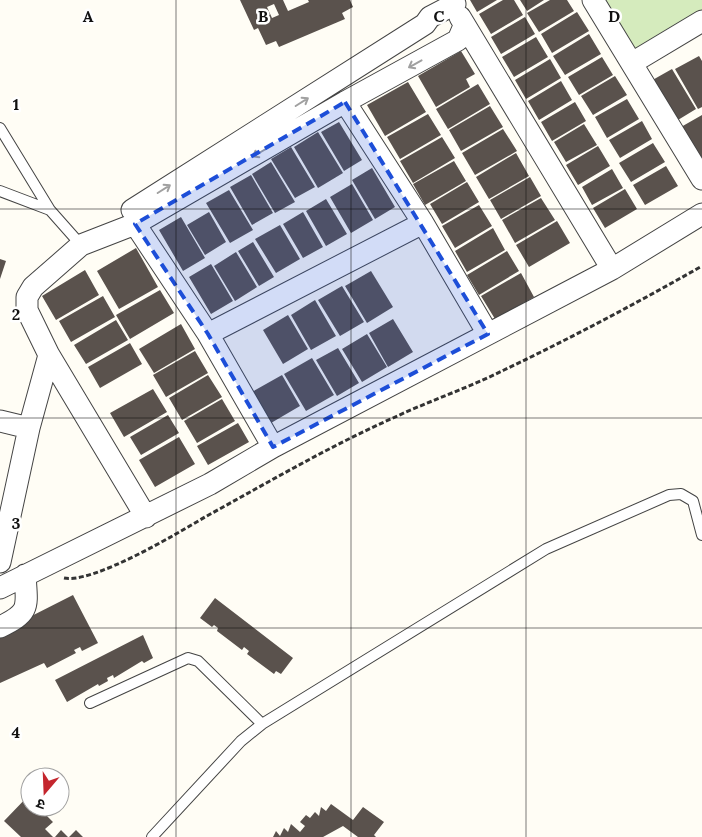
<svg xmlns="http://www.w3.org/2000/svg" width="702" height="837" font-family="Lora,'Noto Sans Devanagari',serif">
<rect width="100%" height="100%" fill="#fffdf5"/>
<path fill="#d5ebbd" d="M605,0H702V13L637,52Z"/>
<path fill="#5a524d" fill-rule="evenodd" d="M240,0H283L288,11L309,2L308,0H350L353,7L342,13L345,19L279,47L276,41L266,45L258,28L254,30ZM274,4L279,15L272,18L267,7Z
M470,0H497L477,12Z
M503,0H514L523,15L491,34L479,14Z
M520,0H544L527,11Z
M550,0H567L574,11L539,32L527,13Z
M577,12L589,31L552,53L541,34Z
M525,17L535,34L501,54L491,37Z
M589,34L601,54L565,75L553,56Z
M536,37L548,57L514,77L502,57Z
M461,51L475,74L466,79L470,87L436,107L418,76Z
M699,56L702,61V107L698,109L675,69Z
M602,57L613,75L579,95L568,77Z
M550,59L561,78L526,99L515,80Z
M672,69L696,109L673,123L649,82Z
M615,76L627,95L593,115L581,96Z
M561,81L572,100L539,120L528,101Z
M408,82L426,112L385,136L367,105Z
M478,84L490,104L448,129L436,109Z
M627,99L639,119L607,138L595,117Z
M575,102L586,121L552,141L541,122Z
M490,106L503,127L461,151L449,130Z
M428,114L441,135L400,159L387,137Z
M702,115V163L681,127Z
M642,121L652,139L620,158L609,140Z
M339,122L362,160L344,171L321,132Z
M584,124L597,145L566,162L554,142Z
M503,129L517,151L475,175L462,153Z
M318,132L343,173L318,188L294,147Z
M442,137L455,158L413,183L400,161Z
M653,143L665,162L631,182L619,163Z
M598,146L610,166L578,185L566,165Z
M291,147L315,187L295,198L271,159Z
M516,153L529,176L489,199L476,177Z
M454,161L466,181L425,205L413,184Z
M271,162L295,202L275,213L252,174Z
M666,166L678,186L645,205L633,185Z
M372,168L395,207L375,219L352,180Z
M612,169L623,188L592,205L582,187Z
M251,175L273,213L252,225L230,187Z
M530,177L541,196L501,219L490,200Z
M467,182L479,202L442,224L430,204Z
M352,184L373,220L351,233L330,197Z
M625,189L637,209L605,228L593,208Z
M229,190L253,230L230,243L206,203Z
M541,198L555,220L515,243L502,220Z
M326,199L347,234L326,246L306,211Z
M479,205L492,226L455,248L442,226Z
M209,212L226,242L205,255L187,225Z
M303,212L323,247L303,258L283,224Z
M181,217L205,258L183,271L159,230Z
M557,221L570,243L529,267L516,245Z
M280,225L300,259L276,273L255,239Z
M493,228L505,250L467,272L455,251Z
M253,242L274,277L259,286L238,251Z
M136,248L158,287L119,309L97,271Z
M507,251L519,271L479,295L467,275Z
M236,252L257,287L235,301L214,266Z
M0,259L6,261L0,279Z
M211,264L233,301L211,314L189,277Z
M85,270L99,295L56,320L42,296Z
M371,271L393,307L367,323L345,286Z
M521,273L534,297L495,319L481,296Z
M342,286L364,322L340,336L318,300Z
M160,290L174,313L130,339L116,315Z
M103,296L115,317L71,342L59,321Z
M315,300L336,336L311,350L291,315Z
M288,315L308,349L283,364L263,330Z
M393,319L413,352L388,367L369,333Z
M116,320L128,340L86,364L74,345Z
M181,324L195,349L154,373L139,349Z
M367,334L387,367L362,382L342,349Z
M130,343L142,364L100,388L88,367Z
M338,348L359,383L337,396L316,360Z
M195,351L208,373L166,397L153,375Z
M312,358L334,395L306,411L284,374Z
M208,375L222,397L182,420L169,398Z
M282,375L300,406L271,423L252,392Z
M153,389L167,412L124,437L110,413Z
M222,399L235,421L197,443L184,421Z
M168,415L179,433L141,455L130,437Z
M238,423L249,442L208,465L197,446Z
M179,437L195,464L155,487L139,460Z
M73,595L98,643L82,651L80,647L74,650L76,653L47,668L44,663L0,683V632Z
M215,598L293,658L281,674L276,671L274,674L247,654L249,651L244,647L242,650L217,631L218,628L214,625L212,627L200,618Z
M143,635L153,658L144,663L142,661L114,678L113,675L107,678L108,681L99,686L98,684L67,702L55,680Z
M30,794V807L54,808L47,816L53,822L45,829L53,837H21L4,821Z
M331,804L353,820L363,807L384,822L374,835L376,837H358L343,826L323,837H273L276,831L280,836L284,828L288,832L291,824L300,832L305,826L300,822L306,815L310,818L315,812L319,816L321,807L326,811Z
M61,830L68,837H55Z
M76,830L83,837H69Z"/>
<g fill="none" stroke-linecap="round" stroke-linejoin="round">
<defs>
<path id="lane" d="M0,128L50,210L81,245
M0,191L50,210
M90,703L188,658L198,661L262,724
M152,837L241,741L262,724L546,549L669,495L681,494L693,501L702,535"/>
<path id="street" d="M593,0L702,179
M460,17L612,269
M632,63L702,21
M345,102L423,223L488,334
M132,210L425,24L430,17L455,4
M135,224L208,334L273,447
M208,334L423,223
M0,421L29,428
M146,517L49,355L27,310V297L33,287L81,245L135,224L345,102L458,40L464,26
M0,562L29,428L49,355
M0,588L210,484L273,447L612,269L702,214
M0,627C31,612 27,607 25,575"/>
</defs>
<use href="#lane" stroke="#444" stroke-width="12"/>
<use href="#street" stroke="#444" stroke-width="23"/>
<path stroke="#333" stroke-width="3" stroke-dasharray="5 2.5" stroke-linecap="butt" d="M64,578C93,584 178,533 205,517C267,483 328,447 393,418C429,401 468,388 504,370C571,338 637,303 702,266"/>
<use href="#lane" stroke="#fff" stroke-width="10"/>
<use href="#street" stroke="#fff" stroke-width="21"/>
</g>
<defs><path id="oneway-shaft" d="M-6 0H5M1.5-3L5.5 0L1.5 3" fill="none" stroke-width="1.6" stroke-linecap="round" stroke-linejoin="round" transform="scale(1.25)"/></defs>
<g stroke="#a0a0a0">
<use href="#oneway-shaft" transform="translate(415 64) rotate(151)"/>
<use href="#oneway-shaft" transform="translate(302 102) rotate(-32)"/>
<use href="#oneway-shaft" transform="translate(259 153) rotate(150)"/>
<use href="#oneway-shaft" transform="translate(164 189) rotate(-32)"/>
</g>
<path fill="#1d4ed8" fill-opacity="0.2" stroke="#1d4ed8" stroke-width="4" stroke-dasharray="10 6" stroke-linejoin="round" d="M345,102L488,334L273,447L208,334L135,224Z"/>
<path fill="none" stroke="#111" stroke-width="1" stroke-opacity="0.55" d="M176,0V837M351,0V837M526,0V837M0,209H702M0,418H702M0,628H702"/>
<g font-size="16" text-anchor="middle" font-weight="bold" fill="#111" stroke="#fff" stroke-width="5" stroke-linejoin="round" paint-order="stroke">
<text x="88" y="22">A</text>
<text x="263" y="22">B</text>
<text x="439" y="22">C</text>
<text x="614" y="22">D</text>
<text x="16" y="110">1</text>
<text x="16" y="320">2</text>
<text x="16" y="529">3</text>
<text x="16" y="738">4</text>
</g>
<g transform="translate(45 792) rotate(199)"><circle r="24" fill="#ffffff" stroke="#a0a0a0"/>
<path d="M0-4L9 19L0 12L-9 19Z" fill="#c4262e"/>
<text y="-8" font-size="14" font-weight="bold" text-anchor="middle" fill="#111111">उ</text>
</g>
</svg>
